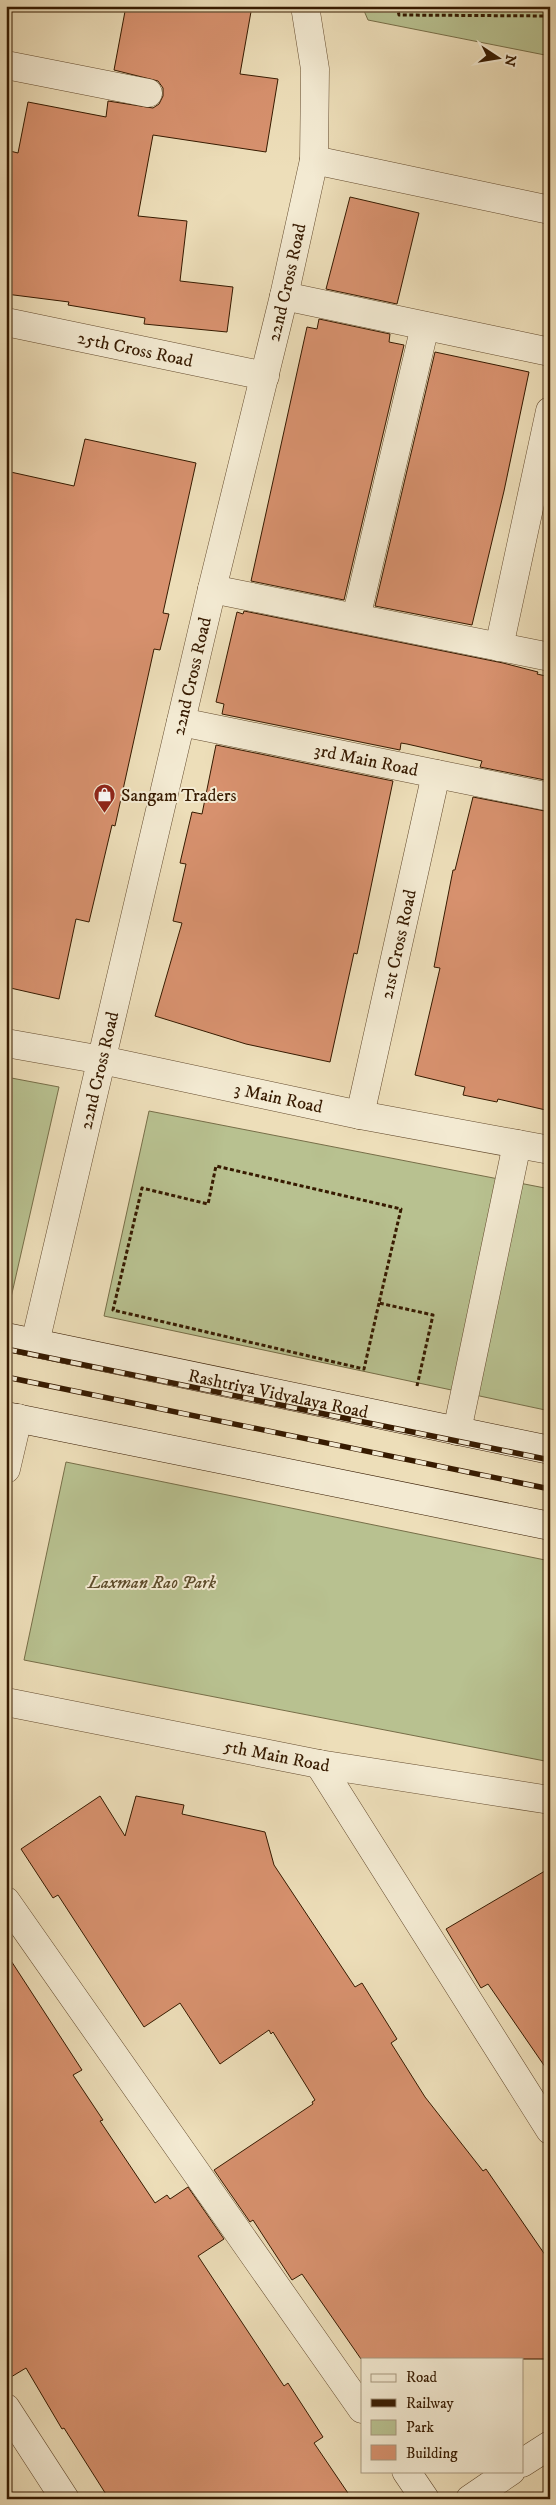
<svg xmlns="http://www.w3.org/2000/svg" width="556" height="2505" font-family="'IM FELL DW Pica',serif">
<rect width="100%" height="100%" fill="#eddeb9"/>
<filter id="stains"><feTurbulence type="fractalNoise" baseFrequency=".004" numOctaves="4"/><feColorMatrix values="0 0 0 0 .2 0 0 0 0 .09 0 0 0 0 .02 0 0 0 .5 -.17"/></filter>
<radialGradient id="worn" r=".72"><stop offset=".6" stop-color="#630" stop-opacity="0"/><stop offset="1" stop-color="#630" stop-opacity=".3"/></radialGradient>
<path fill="#b8c190" stroke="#776e48" d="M362,6H550V56L368,20Z
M6,1077L59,1087L10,1302L6,1301Z
M149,1111L550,1189V1411L104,1316Z
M66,1462L550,1561V1762L24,1660Z"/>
<path fill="#d7916e" stroke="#361a00" d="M126,6H252L240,74L278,79L266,152L153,135L138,216L187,221L180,281L233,287L227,332L144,324L145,318L68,305L69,302L6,294V150L18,153L28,102L106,117L108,101L153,108L159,104L163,96V88L158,81L114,70Z
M350,197L419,213L397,304L326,289Z
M319,319L390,334L389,342L404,345L344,600L251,581L307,327L317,329Z
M435,352L529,372L504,491L472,625L375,606Z
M85,439L196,463L163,613L169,614L160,650L154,649L115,826L112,825L89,922L76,919L59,999L6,987V471L74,486Z
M244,611L503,663L538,672L537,674L550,677V781L480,767L482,761L407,744L401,743L400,750L222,714L224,704L216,702L237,612L243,614Z
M216,745L393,781L357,954L354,953L330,1062L246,1044L155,1016L182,923L173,921L186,864L180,863L192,812L202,814Z
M473,797L550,812V1111L498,1099L497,1102L463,1095L465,1087L415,1075L440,968L434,967L453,870H455Z
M100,1796L125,1836L136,1796L184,1805L182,1814L265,1832L274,1865L355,1987L362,1983L397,2039L391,2043L425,2097L483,2171L486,2169L550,2262V2359H361L302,2274L292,2280L253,2220L250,2222L214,2170L313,2104L312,2102L315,2100L273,2032L271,2034L269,2030L220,2064L180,2003L144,2027L58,1895L53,1898L21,1849Z
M550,1868V2074L488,1984L481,1988L446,1929Z
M6,1953L82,2070L73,2075L103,2120L100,2121L155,2203L167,2195L170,2199L188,2187L224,2239L198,2256L284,2386L288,2383L323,2437L314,2443L352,2499H109L64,2428L62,2429L26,2368L6,2380Z"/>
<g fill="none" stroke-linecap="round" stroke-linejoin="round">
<defs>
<g id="minor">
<path d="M6,65L148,93"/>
<path d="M314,160L550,210"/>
<path d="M284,296L550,352"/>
<path id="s1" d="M6,322L265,376"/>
<path d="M212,589L550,657"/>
<path d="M356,618L425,326"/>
<path d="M499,647L550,411"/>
<path id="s2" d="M181,722L550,797"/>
<path id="s3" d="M6,1043L102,1060L360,1115L550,1150"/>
<path id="s4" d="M360,1115L436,774"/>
<path id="s5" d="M35,1343L212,589L284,296L314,160L315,69L305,6"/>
<path d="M457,1431L517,1144"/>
<path id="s6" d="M6,1702L319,1764L550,1800"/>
<path d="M319,1764L550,2130"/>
<path d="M6,1901L362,2409"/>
<path d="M6,2408L65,2499"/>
<path d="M522,2463L550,2445"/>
<path d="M406,2471L425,2499"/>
<path d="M470,2499L511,2471"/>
</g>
<path id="tertiary" d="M6,1469L18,1418"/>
<g id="secondary">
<path id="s7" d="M6,1337L550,1450"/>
<path d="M6,1416L550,1526"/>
</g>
</defs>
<use href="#minor" stroke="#644b2e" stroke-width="29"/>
<use href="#tertiary" stroke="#644b2e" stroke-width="29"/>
<use href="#secondary" stroke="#361a00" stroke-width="29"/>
<path stroke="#361a00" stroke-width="3" stroke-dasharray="4 2.5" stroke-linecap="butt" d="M397,6L399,15L550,16
M379,1303L364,1369L113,1310L142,1188L208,1204L216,1166L401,1209L379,1303L433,1315L417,1386"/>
<use href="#minor" stroke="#f3ead2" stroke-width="28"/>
<use href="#tertiary" stroke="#f3ead2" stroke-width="28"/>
<use href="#secondary" stroke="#f3ead2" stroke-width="28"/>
<defs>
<path id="rail" d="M6,1349L550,1460
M6,1377L550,1489"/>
</defs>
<use href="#rail" stroke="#361a00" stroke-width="5.5"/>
<use href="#rail" stroke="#f3ead2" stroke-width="4" stroke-dasharray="11" stroke-linecap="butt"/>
</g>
<defs>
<symbol id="shop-pin" viewBox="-11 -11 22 30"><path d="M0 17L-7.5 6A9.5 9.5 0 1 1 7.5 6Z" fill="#8f2418" stroke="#f3ead2"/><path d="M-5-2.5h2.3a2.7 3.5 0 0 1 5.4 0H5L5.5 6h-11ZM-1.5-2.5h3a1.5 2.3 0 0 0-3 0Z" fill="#fff"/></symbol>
</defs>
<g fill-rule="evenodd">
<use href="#shop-pin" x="92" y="782" width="25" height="34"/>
</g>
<g text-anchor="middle" stroke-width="4" stroke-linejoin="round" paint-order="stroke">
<g font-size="18" fill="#361a00" stroke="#f3ead2">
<text dy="6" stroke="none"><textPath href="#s5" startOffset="1090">22nd Cross Road</textPath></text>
<text dy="6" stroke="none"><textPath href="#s1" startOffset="132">25th Cross Road</textPath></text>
<text dy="6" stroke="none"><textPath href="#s5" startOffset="685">22nd Cross Road</textPath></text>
<text dy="6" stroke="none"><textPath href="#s2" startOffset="189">3rd Main Road</textPath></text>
<text dy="6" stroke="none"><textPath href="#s4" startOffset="175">21st Cross Road</textPath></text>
<text dy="6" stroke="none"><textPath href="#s5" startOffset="280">22nd Cross Road</textPath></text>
<text dy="6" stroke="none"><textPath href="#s3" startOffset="278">3 Main Road</textPath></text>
<text dy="6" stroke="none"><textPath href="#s7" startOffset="278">Rashtriya Vidyalaya Road</textPath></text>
<text dy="6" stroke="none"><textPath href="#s6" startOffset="276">5th Main Road</textPath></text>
</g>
<g font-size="18" fill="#361a00" stroke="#f3ead2" text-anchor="start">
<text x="121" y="801">Sangam Traders</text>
</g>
<g font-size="18" font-style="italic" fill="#5d4c2b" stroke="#f3ead2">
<text x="152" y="1588">Laxman Rao Park</text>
</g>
</g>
<rect width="556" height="2505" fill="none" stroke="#eddeb9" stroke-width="25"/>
<rect x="8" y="8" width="541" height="2490" fill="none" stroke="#361a00" stroke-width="2.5"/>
<rect x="12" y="12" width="531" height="2480" fill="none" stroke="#361a00"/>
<rect x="361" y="2358" width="162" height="115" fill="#f3ead2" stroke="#a7977e"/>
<rect x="371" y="2374" width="25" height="8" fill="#f3ead2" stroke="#a7977e"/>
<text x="406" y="2382" font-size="15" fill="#361a00">Road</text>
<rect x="371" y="2399" width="25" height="8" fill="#361a00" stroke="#a7977e"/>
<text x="406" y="2408" font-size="15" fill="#361a00">Railway</text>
<rect x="371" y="2420" width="25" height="15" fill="#b8c190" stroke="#a7977e"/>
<text x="406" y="2432" font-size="15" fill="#361a00">Park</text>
<rect x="371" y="2445" width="25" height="15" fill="#d7916e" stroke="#a7977e"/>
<text x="406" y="2458" font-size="15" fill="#361a00">Building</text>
<g transform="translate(498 58) rotate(102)" stroke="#f3ead2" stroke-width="4" paint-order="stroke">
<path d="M0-4L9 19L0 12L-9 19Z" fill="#361a00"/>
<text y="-8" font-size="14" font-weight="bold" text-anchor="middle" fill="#361a00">N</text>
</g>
<rect width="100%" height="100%" filter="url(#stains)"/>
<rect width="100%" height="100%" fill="url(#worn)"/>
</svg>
